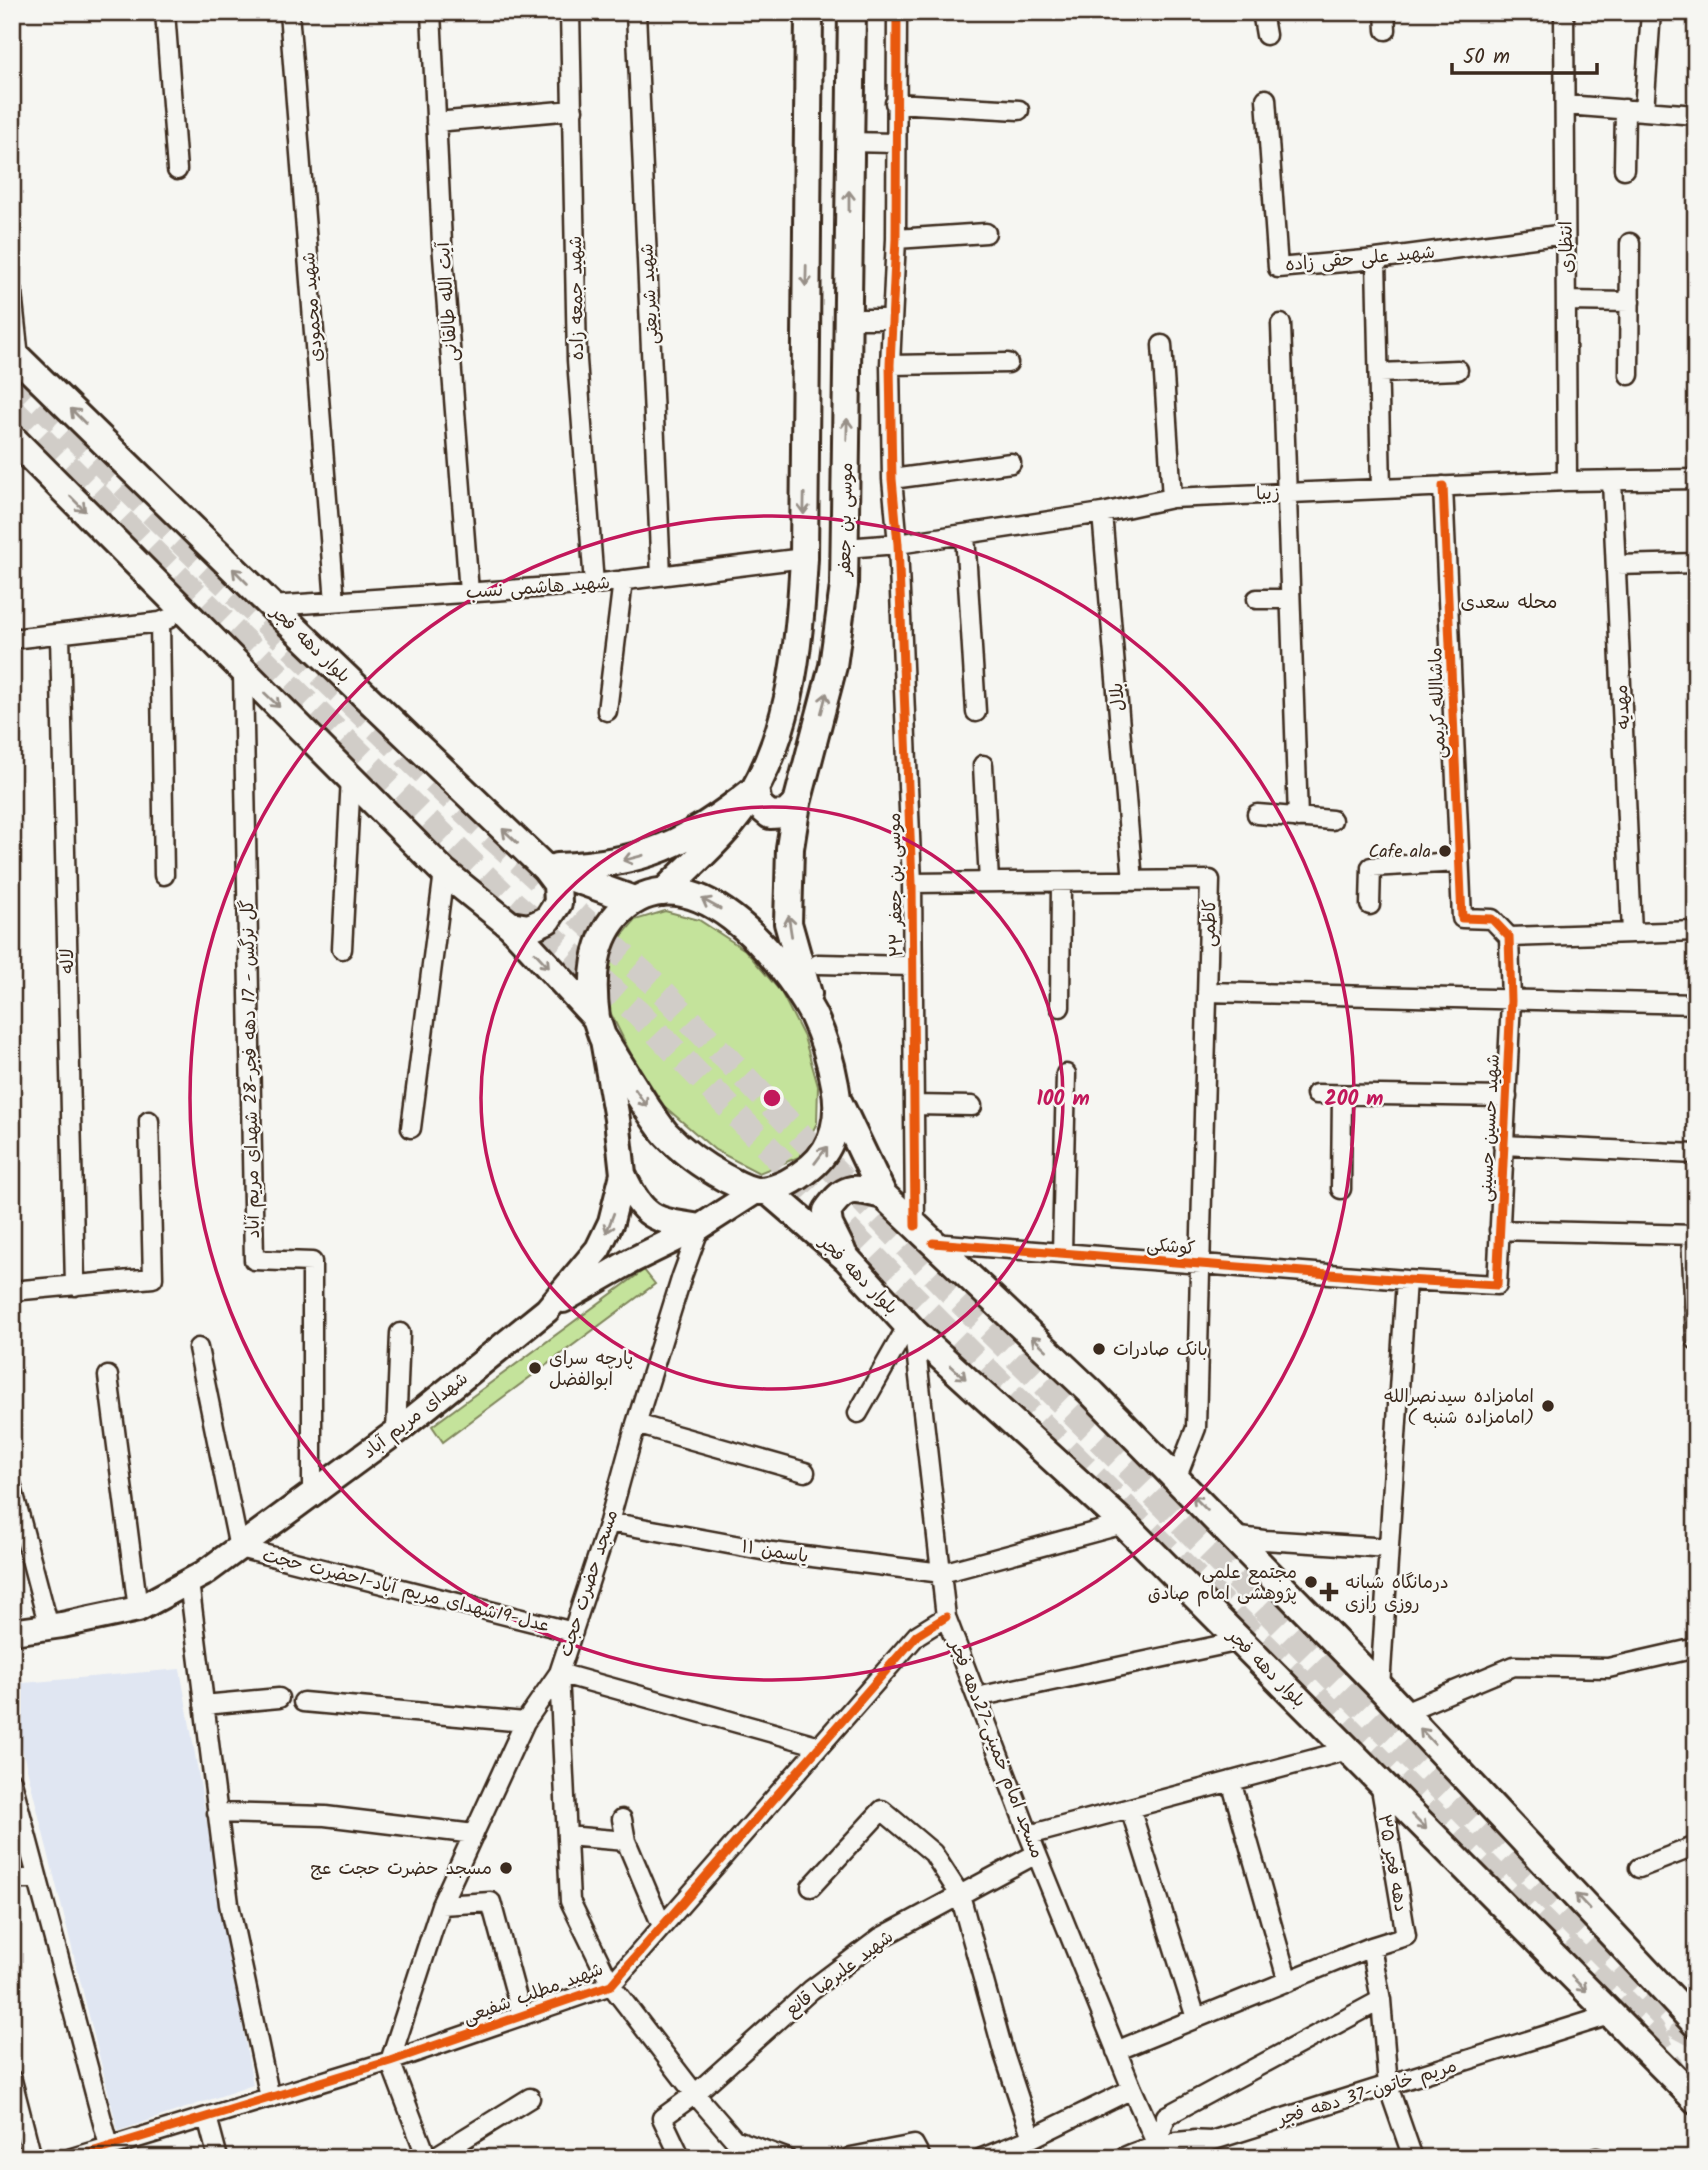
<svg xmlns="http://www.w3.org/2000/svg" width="1708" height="2170" font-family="Kalam,'Playpen Sans Arabic',sans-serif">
<rect width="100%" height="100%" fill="#f6f6f2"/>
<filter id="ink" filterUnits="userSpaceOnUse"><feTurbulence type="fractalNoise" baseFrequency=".0143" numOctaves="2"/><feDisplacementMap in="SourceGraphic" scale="14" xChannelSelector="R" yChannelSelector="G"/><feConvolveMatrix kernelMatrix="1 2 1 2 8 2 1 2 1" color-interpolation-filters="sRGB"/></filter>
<g filter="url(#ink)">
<path fill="#e0e6f2" d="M180,1669L253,2085L118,2131L12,1709V1684Z"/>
<path fill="#c4e39b" stroke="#80865c" stroke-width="2" d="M665,911L699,920L745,950L781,992L804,1037L818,1086L817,1123L799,1157L759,1173L715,1150L664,1106L631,1054L608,1008L605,956L635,920Z
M644,1270L655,1284L443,1442L432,1426Z"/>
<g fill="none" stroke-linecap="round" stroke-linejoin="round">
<path stroke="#d1cdc8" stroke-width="26" stroke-dasharray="26 13" stroke-linecap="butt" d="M12,376L193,553L491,836L657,986L948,1289L1131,1471L1666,2019L1696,2035
M12,410L160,559L506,897L638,1013L892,1276L1652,2030L1675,2077"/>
<defs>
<path id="minor" d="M165,12L177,170
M289,12L335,602
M431,12L442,243L469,592
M570,12L577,360L594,584
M636,12L661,575
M897,12L896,239L890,365L892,479L898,544L912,883L915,1226
M1262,12L1266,35
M1385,12L1386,30
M1564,12L1567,481
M1266,99L1278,268L1376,259L1565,234
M895,103L1019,110
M1566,105L1696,115
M1644,111L1651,12
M436,122L573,110
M849,142L895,143
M1624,169L1625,109
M896,239L986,233
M1376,259L1381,489
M12,292L19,358
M1567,301L1630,302
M849,319H892
M1281,324L1298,818
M1162,345L1172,498
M890,365L1008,363
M1379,373L1458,370
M1629,375L1630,243
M892,479L1011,463
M1612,481L1632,933
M1102,513L1133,881
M965,534L976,712
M845,548L898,544L1102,513L1172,498L1567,481L1696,479
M1616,565L1696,563
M1257,599H1289
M271,606L594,584L804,558
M160,622L164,875
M60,635L75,1286
M12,639L160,622L168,619
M243,673L254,1260L312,1262V1494
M607,711L623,580
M983,765L989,882
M1257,814L1332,820
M912,883L1210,880L1196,1428L1176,1479
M1370,905L1371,867L1459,862
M1509,937L1696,931
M342,949L351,777
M818,964L913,966
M1207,992L1696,1004
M1060,1007L1061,882
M1316,1094L1507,1097
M914,1105L972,1106
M411,1128L444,872
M1503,1145L1696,1154
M1341,1189L1342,1095
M1499,1230L1696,1235
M1691,1235L1696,1340
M933,1243L1406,1280L1497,1285L1511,1001L1509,937L1492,919L1462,918L1443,486
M1062,1253L1066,1074
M12,1291L153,1278L149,1121
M914,1332L946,1617L1029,1835L1132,2089L1157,2145
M198,1348L239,1548L573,1632
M108,1376L138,1609
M858,1413L908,1325
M636,1424L805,1472
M396,1432L400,1333
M12,1487L49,1627
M609,1522L772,1552L942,1573L1124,1524
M1232,1536L1264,1540L1389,1548
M189,1582L229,1904L270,2098
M1380,1687L1406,1280
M977,1697L1240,1641
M303,1702L525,1722
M204,1705L279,1698
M1404,1712L1514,1666L1608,1668L1696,1648
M1231,1781L1288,1982
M12,1782L109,2146
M1380,1782L1406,1936L1371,1947L1381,2000L1388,2086L1413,2158
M1130,1808L1196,2018
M217,1813L325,1816L474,1834
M622,1819L626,1841
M1029,1835L1348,1750
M567,1836L626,1841L662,1926
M1639,1868L1696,1846
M12,1879H36
M811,1887L882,1810L933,1853L960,1895L1004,2054L1032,2138
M441,1905L491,1902L522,2016
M1116,2051L1371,1947
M12,2080L32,2158
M207,2117L218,2158
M1195,2140L1196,2158
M1157,2145L1166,2116L1381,2000
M851,2157L914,2145L921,2158
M72,2158L390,2061L611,1985L917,1635L946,1617
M427,2158L390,2061L441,1905L525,1722L559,1673L820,1746
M433,2158L530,2098
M681,2158L662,2118L695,2094L611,1985L570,1901L559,1673L609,1522L636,1424L682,1276L700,1227
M786,2158L734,2139L695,2094L811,1990L880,1938L1036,1854
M982,2158L1032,2138L1132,2089
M1122,2158C1150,2145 1180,2139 1211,2141L1610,2015
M1596,2158H1597"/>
<path id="secondary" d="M623,1174C644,1219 653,1220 700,1227
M563,1300L631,1261L700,1227L756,1191
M12,1632L62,1625L138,1609L203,1574L396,1432L547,1310L598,1249L611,1222L623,1174L617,1119L603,1040"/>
<path id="primary" d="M12,352L289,623L545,868L634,900
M12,438L444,872L510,925L596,1018L602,1036C617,1060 632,1084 647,1108C653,1116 659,1126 666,1134C683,1152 703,1166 725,1178C735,1183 747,1191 759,1191C777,1191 798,1178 811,1167C835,1147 841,1114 835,1085C831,1062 823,1036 813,1015C782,957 691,848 622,910C592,938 591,980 596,1018
M557,867C645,864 688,843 755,789L758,805L770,815L786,814L797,803
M664,892C686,869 712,848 732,823C791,750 799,648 804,558L809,12
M510,925L529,928L547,920L558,903L557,884L545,868
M808,994L788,923L790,848L797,803L833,666L844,586L852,12
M839,1103L883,1195L1093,1394L1380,1687L1696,2024
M767,1190L846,1258L914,1332L1124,1524L1696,2100
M842,1251L829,1225L827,1211C846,1184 853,1188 883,1195"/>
</defs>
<use href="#minor" stroke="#3b2a1e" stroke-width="23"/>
<use href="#secondary" stroke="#3b2a1e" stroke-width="30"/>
<use href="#primary" stroke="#3b2a1e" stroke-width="32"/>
<use href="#minor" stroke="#f6f6f2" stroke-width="18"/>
<use href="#secondary" stroke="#f6f6f2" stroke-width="24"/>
<use href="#primary" stroke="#f6f6f2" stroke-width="26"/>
<defs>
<path id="cycleway" d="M897,12L896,239L890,365L892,479L898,544L912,883L915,1226
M933,1243L1406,1280L1497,1285L1511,1001L1509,937L1492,919L1462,918L1443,486
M72,2158L390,2061L611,1985L917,1635L946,1617"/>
</defs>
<use href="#cycleway" stroke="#f6f6f2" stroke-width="13"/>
<use href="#cycleway" stroke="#e8590c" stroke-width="9"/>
</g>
<defs><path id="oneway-shaft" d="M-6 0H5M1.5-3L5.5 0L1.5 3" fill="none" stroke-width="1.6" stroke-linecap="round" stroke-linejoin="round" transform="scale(1.75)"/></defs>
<g stroke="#989088">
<use href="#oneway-shaft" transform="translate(849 201) rotate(-90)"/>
<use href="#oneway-shaft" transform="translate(806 276) rotate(91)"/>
<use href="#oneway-shaft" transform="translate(78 416) rotate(-135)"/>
<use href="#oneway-shaft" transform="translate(847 429) rotate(-89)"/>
<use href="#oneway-shaft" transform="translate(78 504) rotate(45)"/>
<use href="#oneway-shaft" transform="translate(804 504) rotate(91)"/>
<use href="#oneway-shaft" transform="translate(240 576) rotate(-135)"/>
<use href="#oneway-shaft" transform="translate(272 700) rotate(44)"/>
<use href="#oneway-shaft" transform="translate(824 703) rotate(-75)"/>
<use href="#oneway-shaft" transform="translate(510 836) rotate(-137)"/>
<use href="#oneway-shaft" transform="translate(633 858) rotate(165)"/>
<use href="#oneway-shaft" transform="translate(711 904) rotate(-151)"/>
<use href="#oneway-shaft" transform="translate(790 926) rotate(-99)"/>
<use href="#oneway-shaft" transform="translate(542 960) rotate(47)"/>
<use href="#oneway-shaft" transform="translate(641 1098) rotate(56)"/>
<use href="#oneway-shaft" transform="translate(821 1155) rotate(-53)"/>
<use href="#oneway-shaft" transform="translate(610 1223) rotate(111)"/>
<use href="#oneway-shaft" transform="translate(1039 1343) rotate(-137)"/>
<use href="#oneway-shaft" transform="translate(958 1372) rotate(42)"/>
<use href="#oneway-shaft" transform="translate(1200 1503) rotate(-135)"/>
<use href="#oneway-shaft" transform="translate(1427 1736) rotate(-133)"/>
<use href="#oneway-shaft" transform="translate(1419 1822) rotate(45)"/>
<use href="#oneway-shaft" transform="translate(1583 1902) rotate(-133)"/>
<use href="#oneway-shaft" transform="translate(1579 1984) rotate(45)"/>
</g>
</g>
<g fill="none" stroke="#c2185b" stroke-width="3.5">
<circle cx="772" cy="1098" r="291"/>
<circle cx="772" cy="1098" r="582"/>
</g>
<g fill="#3b2a1e" stroke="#f6f6f2" stroke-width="2.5">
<circle cx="1445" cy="851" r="7"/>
<circle cx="1099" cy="1349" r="7"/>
<circle cx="535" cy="1368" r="7"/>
<circle cx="1548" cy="1406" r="7"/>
<circle cx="1311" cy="1582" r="7"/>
<path d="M1325.5 1581.5h7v7h7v7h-7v7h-7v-7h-7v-7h7z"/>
<circle cx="506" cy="1868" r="7"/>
</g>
<g text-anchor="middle" stroke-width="5" stroke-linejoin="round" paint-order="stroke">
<g font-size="18" fill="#3b2a1e" stroke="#f6f6f2">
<text transform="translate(1566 247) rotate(-91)" y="6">انتظاری</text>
<text transform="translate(1360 258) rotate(-5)" y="6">شهید علی حقی زاده</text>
<text transform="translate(649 294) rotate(-93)" y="6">شهید شریعتی</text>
<text transform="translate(576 298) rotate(-91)" y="6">شهید جمعه زاده</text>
<text transform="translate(447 302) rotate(-94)" y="6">آیت الله طالقانی</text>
<text transform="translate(312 307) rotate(-94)" y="6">شهید محمودی</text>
<text transform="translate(1268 493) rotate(-3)" y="6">زیبا</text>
<text transform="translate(845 519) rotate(-89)" y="6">موسی بن جعفر</text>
<text transform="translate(538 587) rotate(-4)" y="6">شهید هاشمی نسب</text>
<text transform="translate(311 644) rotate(44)" y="6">بلوار دهه فجر</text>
<text transform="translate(1117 697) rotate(-95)" y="6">بلال</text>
<text transform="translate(1437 703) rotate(-92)" y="6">ماشاالله کریمی</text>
<text transform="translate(1622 707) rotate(-93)" y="6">مهدیه</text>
<text transform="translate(895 885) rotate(-91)" y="6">موسی بن جعفر ۲۲</text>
<text transform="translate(1209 923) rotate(-89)" y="6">کاظمی</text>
<text transform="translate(67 961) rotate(-91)" y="6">لاله</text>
<text transform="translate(250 1069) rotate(-91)" y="6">گل نرگس - 17 دهه فجر-28 شهدای مریم آباد</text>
<text transform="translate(1489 1128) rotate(-87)" y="6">شهید حسین حسینی</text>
<text transform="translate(1171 1246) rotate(5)" y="6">کوشکی</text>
<text transform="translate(859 1275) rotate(45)" y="6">بلوار دهه فجر</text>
<text transform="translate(415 1415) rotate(-38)" y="6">شهدای مریم آباد</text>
<text transform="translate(775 1551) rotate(9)" y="6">یاسمن ۱۱</text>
<text transform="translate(588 1583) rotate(-72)" y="6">مسجد حضرت حجت</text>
<text transform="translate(406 1590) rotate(14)" y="6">عدل-19شهدای مریم آباد-1حضرت حجت</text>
<text transform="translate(1267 1668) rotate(45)" y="6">بلوار دهه فجر</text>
<text transform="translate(997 1749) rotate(69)" y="6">مسجد امام خمینی-27دهه فجر</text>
<text transform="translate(1393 1863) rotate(80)" y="6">دهه فجر ۳۵</text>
<text transform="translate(839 1973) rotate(-37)" y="6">شهید علیرضا قانع</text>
<text transform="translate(533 1993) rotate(-20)" y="6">شهید مطلب شفیعی</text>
<text transform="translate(1367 2092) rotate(-17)" y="6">مریم خاتون-37 دهه فجر</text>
</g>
<g font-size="18" fill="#3b2a1e" stroke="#f6f6f2" text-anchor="end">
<text x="1431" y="857">Cafe ala</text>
<text x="1113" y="1355" text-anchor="start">بانک صادرات</text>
<text x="549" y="1364" text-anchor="start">پارچه سرای<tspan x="549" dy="21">ابوالفضل</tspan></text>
<text x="1534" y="1402">امامزاده سیدنصرالله<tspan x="1534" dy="21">( امامزاده شنبه)</tspan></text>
<text x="1297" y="1578">مجتمع علمی<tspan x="1297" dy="21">پژوهشی امام صادق</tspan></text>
<text x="1345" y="1588" text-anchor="start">درمانگاه شبانه<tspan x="1345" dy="21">روزی رازی</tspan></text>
<text x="492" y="1874">مسجد حضرت حجت عج</text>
</g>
<g font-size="19" fill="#3b2a1e" stroke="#f6f6f2">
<text x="1509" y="608">محله سعدی</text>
</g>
</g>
<circle cx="772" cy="1098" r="10" fill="#c2185b" stroke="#f6f6f2" stroke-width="3.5"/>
<g font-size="21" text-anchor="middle" font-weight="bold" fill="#c2185b" stroke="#f6f6f2" stroke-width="5" stroke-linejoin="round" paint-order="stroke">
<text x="1063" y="1105">100 m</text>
<text x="1354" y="1105">200 m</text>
</g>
<rect width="1708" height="2170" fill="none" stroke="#f6f6f2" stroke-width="42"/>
<rect x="21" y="21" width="1666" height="2128" fill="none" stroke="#3b2a1e" stroke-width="2.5" filter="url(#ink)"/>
<path d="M1452 63v10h145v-10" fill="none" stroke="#3b2a1e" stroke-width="3.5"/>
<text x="1463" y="63" font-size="21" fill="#3b2a1e" stroke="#f6f6f2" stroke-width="5" paint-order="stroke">50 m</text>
</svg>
